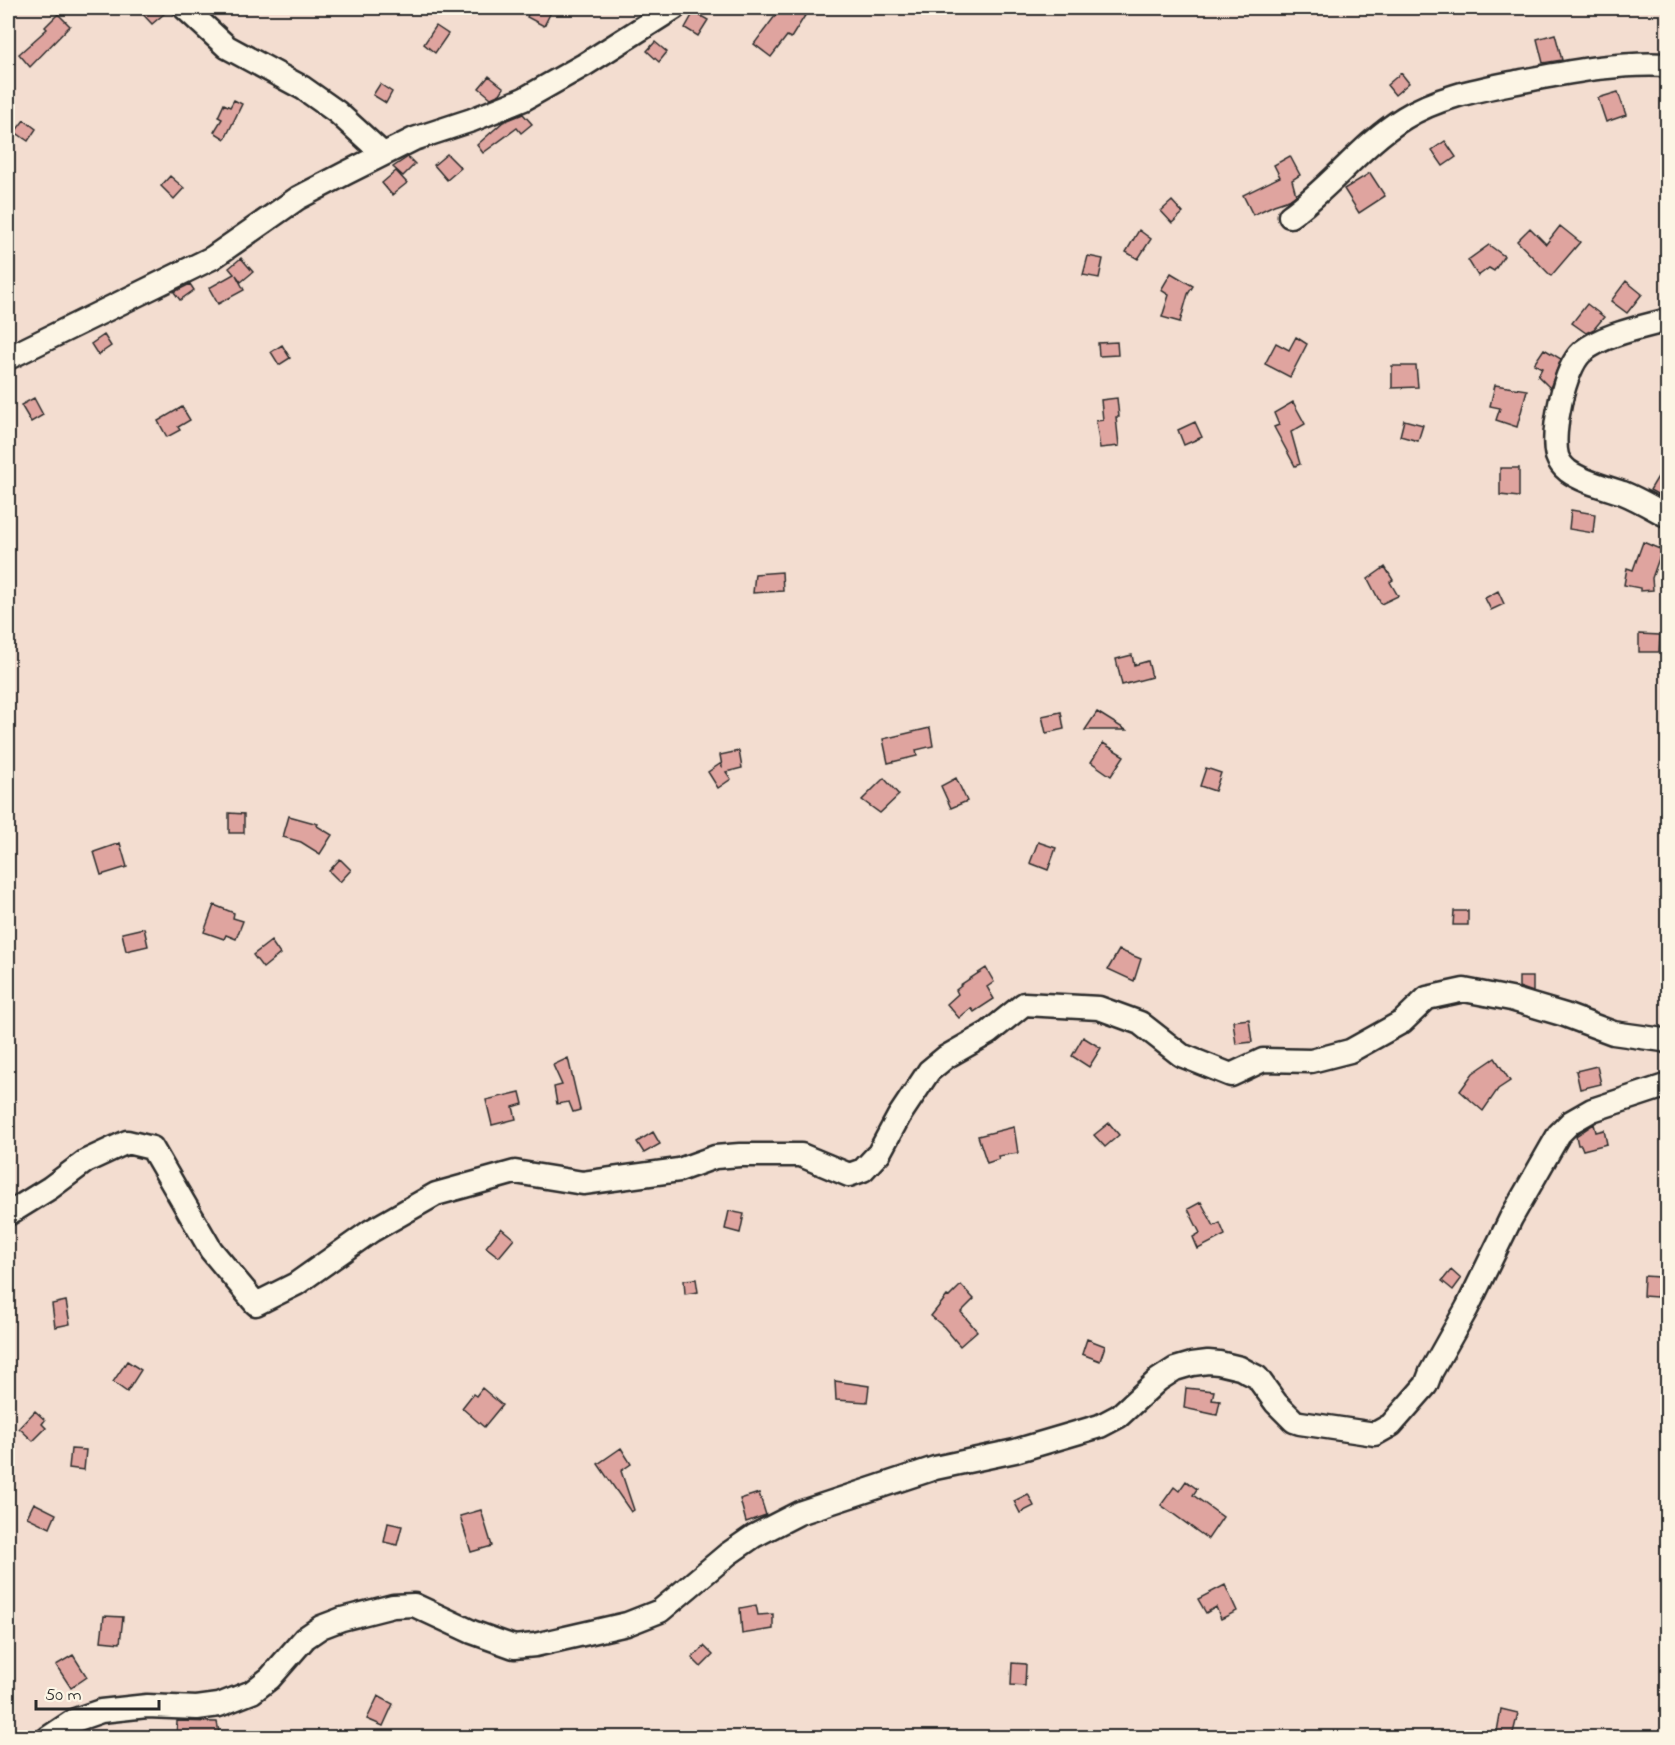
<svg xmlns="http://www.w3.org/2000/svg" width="1675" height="1745" font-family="'Indie Flower',sans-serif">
<rect width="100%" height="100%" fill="#f3ddd0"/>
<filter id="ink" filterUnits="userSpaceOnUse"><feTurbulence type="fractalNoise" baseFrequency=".0167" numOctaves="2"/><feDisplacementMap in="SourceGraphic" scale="12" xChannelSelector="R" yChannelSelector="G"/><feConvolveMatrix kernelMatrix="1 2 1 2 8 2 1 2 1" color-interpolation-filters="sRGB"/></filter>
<g filter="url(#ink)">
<path fill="#dfa49f" stroke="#2b2b2b" stroke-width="1.5" d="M137,8H171L152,24Z
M532,8H553L544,26L527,17Z
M781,8H795L806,14L791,38L787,36L771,57L754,44Z
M694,12L708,20L698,36L685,28Z
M58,14L70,26L30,67L19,54L47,29L45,27Z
M436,26L448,34L435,53L424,44Z
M1555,34L1562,60L1543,63L1537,39Z
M655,42L667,52L659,62L647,51Z
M1401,73L1409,83L1395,95L1387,85Z
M489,76L504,88L500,94L491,98L479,88Z
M380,84L392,92L386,103L373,95Z
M1618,92L1626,115L1606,122L1598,98Z
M234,100L242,104L225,139L214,132L222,119L218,117L224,104L230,107Z
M523,114L532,124L521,133L517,128L483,153L477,145L503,122Z
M24,120L36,129L28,141L15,132Z
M1445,141L1456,157L1443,166L1432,150Z
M447,154L461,168L447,180L434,165Z
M1290,156L1300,175L1292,180L1296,195L1289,200L1274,205L1253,215L1243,195L1280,177L1274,165Z
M408,157L415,164L403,176L393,167Z
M396,171L407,183L392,195L382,183Z
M1370,173L1385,196L1359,213L1344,189Z
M170,176L184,188L174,199L161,186Z
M1172,201L1183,213L1172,223L1161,211Z
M1560,226L1580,242L1551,276L1517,241L1530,228L1546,244Z
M1139,230L1151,239L1138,259L1126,252Z
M1489,245L1504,256L1494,271L1489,268L1478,276L1468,260Z
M1088,256L1103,259L1099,278L1083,275Z
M241,258L253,272L241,282L236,275L244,290L218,304L209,288L234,274L229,268Z
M1171,273L1193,286L1188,294L1180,322L1162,317L1169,295L1161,290Z
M1626,281L1642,294L1627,313L1611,301Z
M190,284L194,290L180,300L174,292Z
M1587,304L1604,317L1594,329L1586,333L1572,323Z
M104,335L111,346L98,355L91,344Z
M1296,337L1307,344L1290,377L1265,364L1276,343L1289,350Z
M1117,342L1118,355L1099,356L1098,343Z
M282,345L290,358L279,365L271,352Z
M1544,349L1561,359L1550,388L1538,376L1542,368L1534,364Z
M1392,366H1416L1418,387L1392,388Z
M1495,385L1527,390L1517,427L1496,420L1500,408L1490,406Z
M34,398L43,415L31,422L21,405Z
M1117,398L1119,417H1116L1119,446L1100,448L1096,421L1103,420L1101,400Z
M1293,402L1305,424L1291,432L1300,464L1295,466L1274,427L1279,425L1274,413Z
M182,407L190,420L178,427L180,430L167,437L158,421Z
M1404,420L1423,425L1418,441L1400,436Z
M1195,422L1202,437L1184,445L1178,430Z
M1668,460V500L1650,490Z
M1500,468H1519V497L1500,495Z
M1571,510L1595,514L1593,533L1569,529Z
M1643,542L1662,550L1652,578L1653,590L1640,591V588L1624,585L1627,568L1633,570Z
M1385,567L1393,580L1390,582L1398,596L1381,604L1368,579Z
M782,572L783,591L753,593L755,574Z
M1498,591L1504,604L1491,610L1485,598Z
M1639,634L1660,635L1659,652H1639Z
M1132,655L1134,665L1148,661L1152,677L1122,685L1116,659Z
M1061,712L1064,729L1046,733L1042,716Z
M1097,712L1126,730H1085Z
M930,728L933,746L916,750L917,756L888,763L883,739Z
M1103,743L1124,756L1111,776L1091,762Z
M739,751L742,768L726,772L731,779L718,788L708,772L720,764L722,766L720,755Z
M1206,768L1221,773L1215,791L1200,786Z
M884,778L899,795L880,813L862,800Z
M956,778L967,801L951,808L941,786Z
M229,813L244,814V833H229Z
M289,816L318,824L317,826L332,835L320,854L301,842L283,837Z
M1038,842L1056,848L1048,870L1030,863Z
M120,843L127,867L101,875L94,852Z
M340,859L351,870L340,882L329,871Z
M214,905L234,913L233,918L243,921L236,939L226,935L224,939L204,932Z
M1454,911H1468V925H1453Z
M144,928L148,946L126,951L122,933Z
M271,941L280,954L263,968L253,955Z
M1119,950L1141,959L1134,981L1108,969Z
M986,968L994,982L987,987L994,999L974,1012L971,1008L959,1018L947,1004L958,994L956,990L961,986L960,985Z
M1519,977H1533V992L1519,987Z
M1249,1019L1252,1042L1236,1044L1233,1021Z
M1083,1037L1101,1048L1089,1067L1072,1056Z
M568,1058L580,1110L573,1112L569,1102L557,1104L554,1087L562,1085L553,1065Z
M1495,1058L1510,1081L1498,1089L1483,1111L1460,1091L1473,1073Z
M1597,1066L1601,1084L1580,1089L1576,1071Z
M520,1092L523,1104L513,1107L516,1119L492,1125L486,1100Z
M1109,1123L1119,1135L1105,1147L1094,1135Z
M1594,1124L1596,1132L1604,1130L1607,1144L1583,1150L1581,1145H1578L1576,1136Z
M1014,1127L1018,1153L998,1156L999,1159L987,1163L978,1136Z
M653,1132L660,1144L644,1153L637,1142Z
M1201,1202L1214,1226L1220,1223L1225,1235L1198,1249L1193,1237L1200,1233L1188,1209Z
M729,1211L744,1214L740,1233L725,1229Z
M501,1228L514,1239L499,1257L486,1247Z
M1451,1270L1461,1279L1453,1290L1442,1281Z
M1644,1276L1659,1277L1657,1297L1643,1296Z
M696,1279L698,1292L685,1294L684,1280Z
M961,1285L974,1299L961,1312L977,1331L960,1346L944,1327L931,1316L947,1296L949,1297Z
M66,1301L70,1324L55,1327L52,1304Z
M1087,1339L1105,1346L1100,1361L1082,1354Z
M127,1361L141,1370L127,1392L113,1382Z
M835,1381L869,1386L867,1402L836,1400Z
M482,1388L502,1405L484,1427L462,1408L473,1394L476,1396Z
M1186,1388L1214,1391L1212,1400L1220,1401L1217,1415L1184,1408Z
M35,1411L45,1420L42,1424L46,1428L33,1441L19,1428Z
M621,1448L631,1464L621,1471L634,1510L631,1512L598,1464Z
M71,1449L86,1450L84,1470L69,1468Z
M1186,1481L1197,1489L1193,1495L1223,1517L1208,1539L1161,1505L1174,1487L1179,1491Z
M759,1493L766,1515L746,1522L740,1499Z
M1028,1494L1034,1506L1020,1513L1014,1501Z
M34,1503L56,1514L50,1528L27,1517Z
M481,1510L492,1546L471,1552L460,1516Z
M388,1523L402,1526L397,1545L384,1542Z
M1225,1585L1237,1611L1221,1619L1216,1607L1206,1613L1198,1599Z
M756,1605L758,1615L773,1614V1629L742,1634L740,1608Z
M104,1616L123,1617L120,1643L101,1641Z
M704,1646L713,1655L701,1667L692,1658Z
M73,1655L87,1677L71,1688L56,1665Z
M1012,1663L1026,1664L1025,1686L1011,1685Z
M378,1696L393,1704L383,1726L367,1719Z
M1501,1709L1518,1713L1512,1737H1496Z
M177,1721L217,1722L220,1737H176Z"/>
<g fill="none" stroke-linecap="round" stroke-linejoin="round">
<defs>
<path id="minor" d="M185,8L227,47L303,88L337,112L383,154
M1290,216C1331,187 1361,145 1404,118C1439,96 1482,89 1522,81C1570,72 1619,62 1668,65
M1668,320C1642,327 1602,335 1582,352C1564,368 1551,433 1557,456C1559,462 1563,467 1568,471C1583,482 1605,487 1623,493C1638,499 1653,508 1668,516
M8,358L212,258L298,198L346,173L414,139L472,120L524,99L584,65L674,8
M8,1214L50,1188L86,1161L127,1142L152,1148L211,1250L256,1304L296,1284L371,1231L436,1194L515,1172L583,1183L679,1170L715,1157L740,1155H801L849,1175L863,1170L879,1153L899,1116L929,1071L946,1057L988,1033L1024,1004L1099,1008L1140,1023L1181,1055L1231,1075L1263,1060L1311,1061L1350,1051L1402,1022L1427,998L1464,990L1511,999L1565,1015L1613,1033L1663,1040L1668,1042
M48,1738L75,1720L101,1711L147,1706L197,1708L219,1705L252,1692L270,1678L305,1638L321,1627L342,1619L393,1606L414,1605L472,1632L514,1647L535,1645L627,1624L660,1611L728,1554L754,1536L799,1513L935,1468L1015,1451L1100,1426L1119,1416L1158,1380L1175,1369L1192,1364L1208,1362L1219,1363L1240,1368L1249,1373L1257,1377L1276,1403L1294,1421L1300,1423L1375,1434L1391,1425L1426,1385L1431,1372L1467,1308L1511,1218L1559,1134L1571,1122L1592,1110L1668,1085"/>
</defs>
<use href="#minor" stroke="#2b2b2b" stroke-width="27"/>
<use href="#minor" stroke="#fcf5e5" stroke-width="22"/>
</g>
</g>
<rect width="1675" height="1745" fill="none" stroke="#fcf5e5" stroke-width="30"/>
<rect x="15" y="15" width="1645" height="1715" fill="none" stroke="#2b2b2b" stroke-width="2" filter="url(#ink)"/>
<path d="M36 1700v9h123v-9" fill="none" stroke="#2b2b2b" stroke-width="3"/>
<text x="45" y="1700" font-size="18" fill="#2b2b2b" stroke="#fcf5e5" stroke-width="4.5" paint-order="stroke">50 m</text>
</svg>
